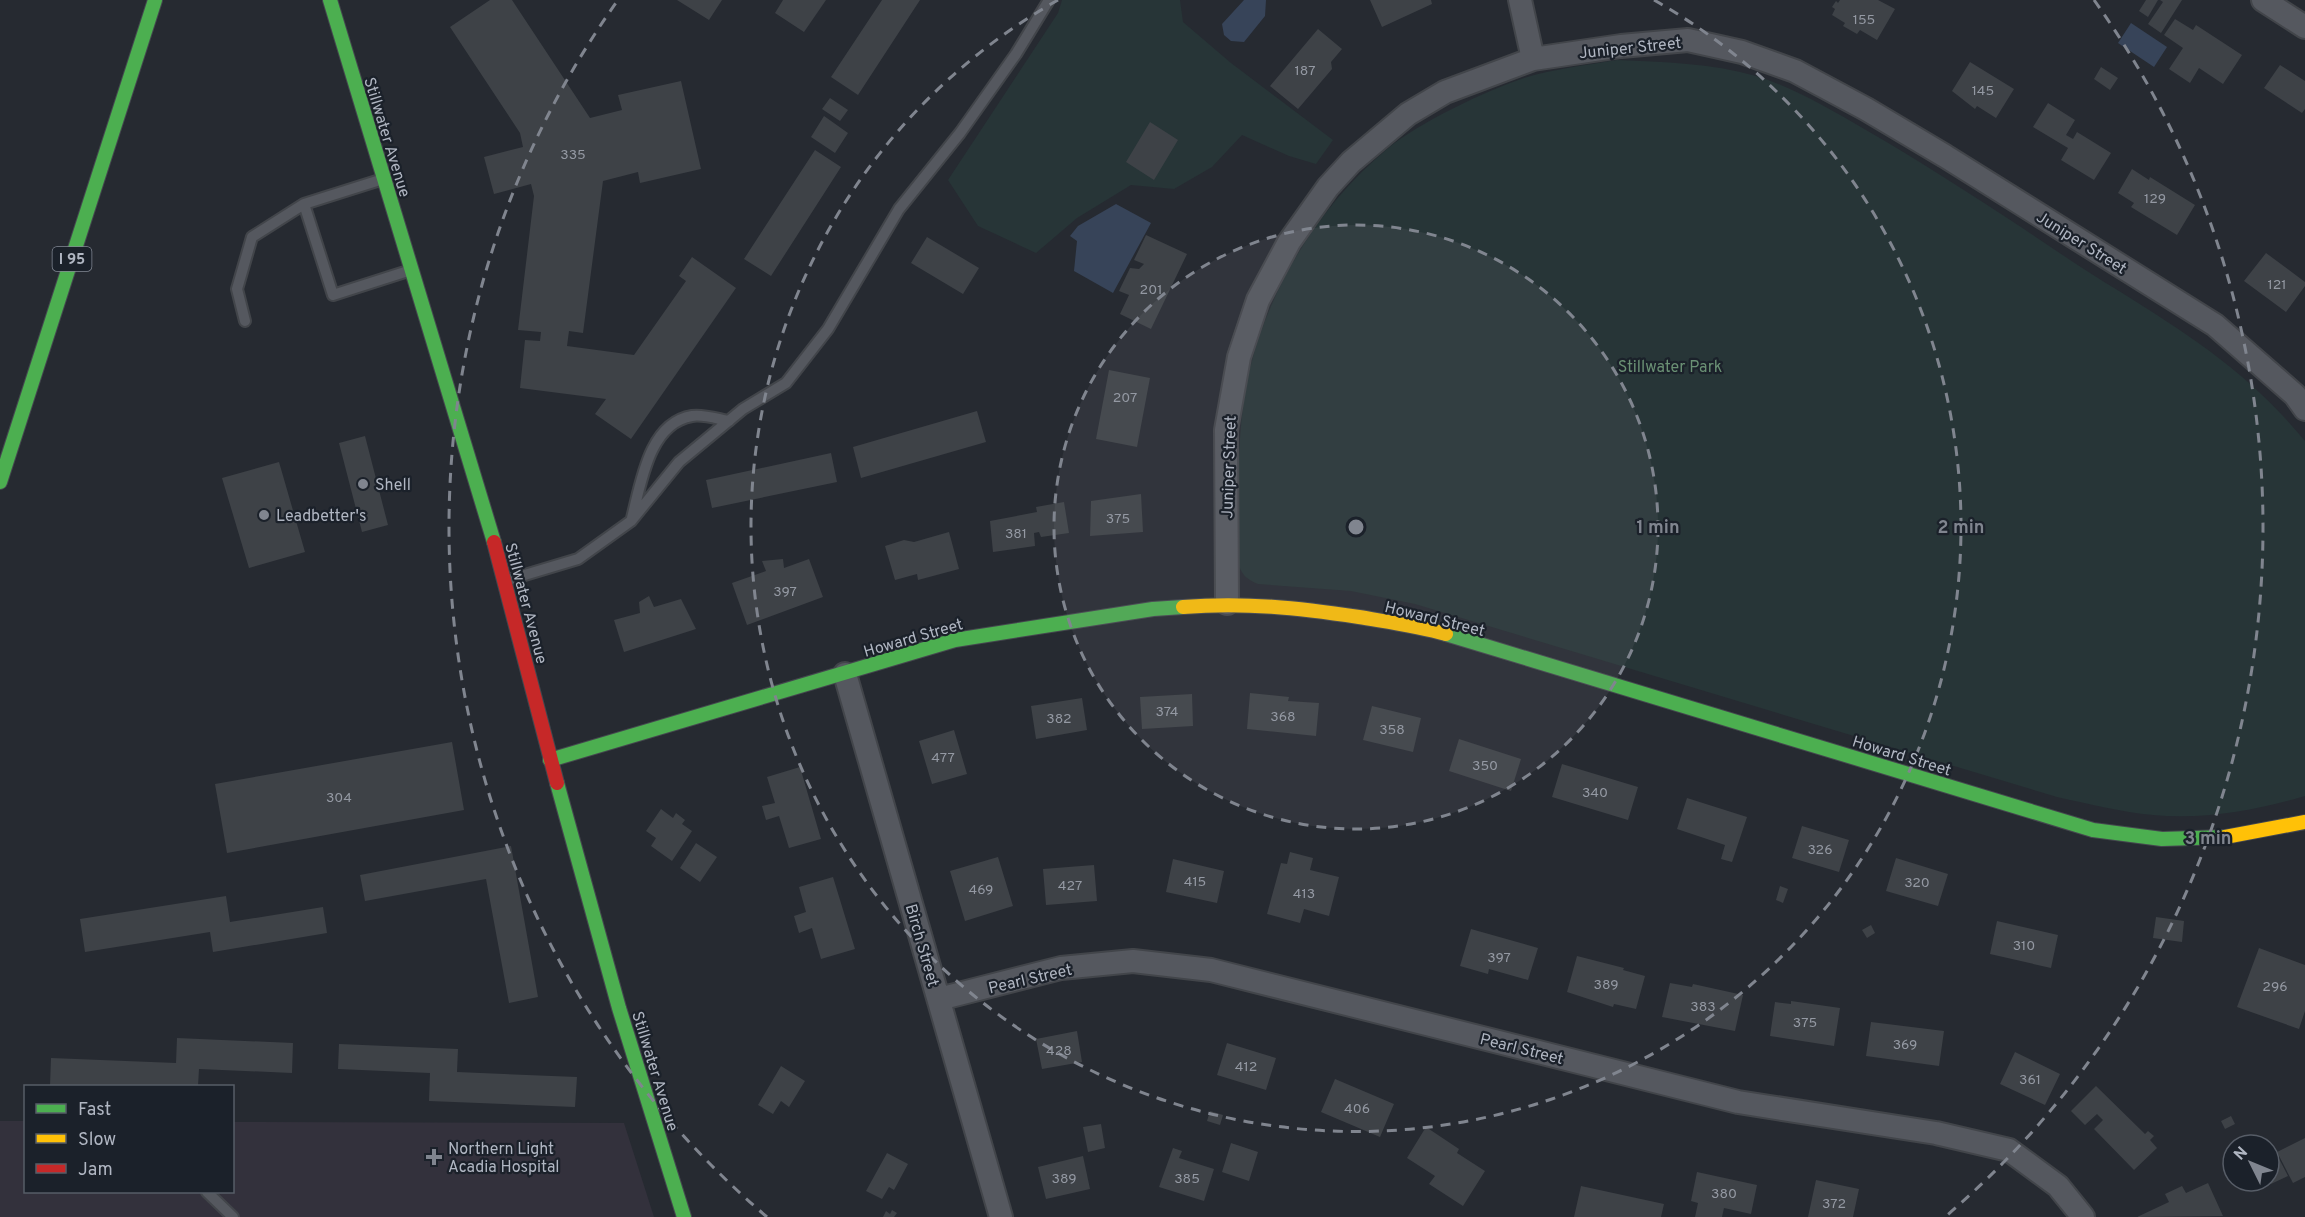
<svg xmlns="http://www.w3.org/2000/svg" width="2305" height="1217" font-family="Overpass,sans-serif">
<rect width="100%" height="100%" fill="#262a31"/>
<path fill="#33313c" d="M0,1121H25L26,1192H232L233,1122L624,1123L654,1217H0Z"/>
<path fill="#273537" d="M1062,0H1180L1183,22L1231,63L1333,140L1316,164L1289,156L1242,135L1212,167L1174,189L1131,185L1077,218L1036,253L978,226L948,180L1058,13Z
M1617,60C1664,62 1711,63 1756,76C1795,88 1831,110 1866,130C1920,161 1972,195 2024,229C2055,250 2086,271 2119,291C2191,336 2250,374 2305,441V796C2257,810 2204,820 2153,815C2121,812 2089,804 2057,797L1415,604L1351,591L1258,584C1246,579 1242,575 1238,563C1239,499 1235,431 1250,368C1271,284 1321,204 1387,149C1418,123 1485,91 1524,78C1554,69 1586,65 1617,60Z"/>
<path fill="#374459" d="M1244,0H1266L1265,16L1244,42L1231,41L1224,35L1222,24Z
M2131,23L2167,47L2154,67L2118,43Z
M1116,204L1151,223L1113,293L1074,271L1077,241L1070,236L1078,226Z"/>
<path fill="#3e4247" d="M490,0H512L590,118L622,110L618,95L681,81L701,169L640,183L638,172L603,181L583,333L569,331L567,346L634,355L686,281L679,276L692,257L736,288L631,439L595,414L606,399L520,388L525,340L540,341L541,332L518,330L534,196L531,184L494,194L484,157L523,147L520,133L450,27Z
M677,0H722L709,20Z
M783,0H826L804,32L775,13Z
M882,0H920L858,95L831,77Z
M1370,0H1431L1432,4L1382,27Z
M1840,0H1878L1895,9L1877,40L1860,30L1857,34L1843,26L1845,23L1832,15L1835,9L1832,7L1836,1L1838,3Z
M2146,0H2158L2148,17L2139,11Z
M2160,0H2182L2161,33L2148,24L2163,2Z
M2175,19L2193,30L2196,25L2242,55L2223,84L2199,68L2190,83L2169,69L2183,48L2164,35Z
M1318,29L1342,49L1331,62L1332,69L1298,109L1270,86Z
M1970,62L2014,89L1996,118L1977,106L1975,109L1952,91Z
M2280,65L2305,81V109L2302,113L2264,88Z
M2101,67L2118,78L2110,90L2094,79Z
M830,98L848,110L840,121L822,109Z
M2048,103L2075,120L2066,135L2073,139L2077,132L2111,153L2094,180L2061,160L2068,148L2033,127Z
M824,116L848,133L835,153L811,137Z
M1150,122L1178,140L1154,180L1126,162Z
M815,150L841,167L771,276L744,259Z
M2132,169L2149,180L2150,177L2195,205L2177,235L2131,207L2134,203L2118,193Z
M1146,235L1187,254L1151,329L1120,314L1129,295L1119,291L1130,268L1139,269L1144,264L1134,260Z
M927,237L979,268L963,294L911,263Z
M2266,253L2305,282V286L2286,312L2244,281Z
M1109,370L1150,378L1137,447L1096,439Z
M977,411L986,442L861,478L853,447Z
M365,436L388,525L362,532L339,443Z
M831,453L837,482L712,508L706,480Z
M279,462L305,552L249,568L222,478Z
M1141,494L1143,532L1090,536L1091,501Z
M1064,502L1069,533L1041,537L1039,532L1034,533L1035,546L993,552L990,521L1037,512L1036,507Z
M949,532L959,569L918,580L917,574L895,580L885,546L904,540L914,542Z
M783,559L784,568L809,559L823,597L747,625L732,583L766,571L762,561Z
M649,596L654,607L681,599L696,629L624,652L614,620L640,613L639,602Z
M1250,693L1289,697L1288,701L1319,703L1316,736L1247,729Z
M1192,694L1193,726L1142,729L1140,697Z
M1082,698L1087,730L1036,739L1031,706Z
M1372,706L1421,718L1413,752L1363,740Z
M954,730L967,774L932,784L919,741Z
M1459,739L1521,759L1511,791L1449,771Z
M452,742L464,810L227,853L215,784Z
M1562,764L1638,787L1628,820L1552,797Z
M800,767L821,839L789,848L779,816L766,820L762,806L775,803L767,777Z
M1687,798L1747,817L1732,862L1721,859L1725,845L1677,829Z
M661,809L673,818L676,813L685,820L682,824L692,831L672,861L651,846L656,838L646,831Z
M1802,826L1849,840L1839,872L1792,858Z
M696,843L717,857L700,882L680,868Z
M511,846L538,997L509,1003L486,879L365,901L360,875Z
M1290,852L1313,858L1310,870L1339,877L1329,916L1304,909L1300,923L1267,914L1281,863L1287,864Z
M998,857L1013,906L965,921L950,871Z
M1896,858L1948,874L1938,906L1886,891Z
M1173,859L1224,871L1217,903L1166,892Z
M1094,865L1097,901L1046,905L1043,869Z
M833,877L855,949L821,959L812,928L799,933L794,916L806,912L799,887Z
M1780,886L1788,889L1783,903L1776,900Z
M226,896L230,922L323,907L327,933L213,952L210,932L85,952L80,919Z
M2156,917L2184,921L2182,942L2153,938Z
M1997,921L2058,935L2051,968L1990,954Z
M1871,925L1875,933L1867,938L1862,930Z
M1471,929L1538,948L1528,980L1489,969L1488,974L1460,966Z
M2259,948L2305,965V1011L2299,1029L2237,1007Z
M1577,956L1624,968L1623,970L1645,976L1636,1009L1614,1004L1613,1007L1567,992Z
M1670,983L1692,987L1693,984L1743,995L1735,1031L1662,1017Z
M1791,1001L1840,1008L1834,1046L1770,1036L1775,1002L1791,1004Z
M1871,1022L1944,1031L1939,1066L1866,1056Z
M1077,1031L1082,1062L1042,1069L1036,1039Z
M177,1038L293,1043L292,1073L199,1069L198,1086H50L51,1058L176,1063Z
M1227,1043L1276,1058L1266,1090L1217,1075Z
M339,1044L458,1049L457,1072L577,1077L575,1107L429,1101L430,1073L338,1069Z
M2015,1052L2060,1074L2045,1105L2000,1084Z
M781,1066L805,1081L789,1107L781,1101L773,1114L758,1105Z
M1335,1079L1394,1104L1380,1137L1321,1112Z
M2096,1086L2145,1134L2148,1131L2154,1136L2150,1140L2157,1148L2134,1170L2094,1129L2103,1120L2097,1114L2085,1125L2071,1111Z
M1210,1111L1223,1115L1220,1125L1207,1121Z
M2231,1116L2235,1124L2225,1129L2221,1121Z
M1101,1124L1105,1148L1088,1152L1083,1127Z
M1426,1127L1459,1149L1457,1153L1485,1171L1463,1206L1429,1184L1435,1176L1407,1158Z
M2305,1138V1177L2293,1183L2277,1152Z
M1231,1143L1258,1152L1249,1181L1222,1172Z
M1173,1148L1182,1151L1179,1158L1214,1169L1204,1201L1159,1187Z
M2274,1149L2288,1176L2258,1190L2254,1181H2269V1152Z
M887,1153L908,1164L894,1190L889,1187L882,1199L866,1191Z
M1083,1156L1090,1189L1046,1199L1038,1167Z
M1697,1172L1757,1185L1751,1214L1724,1208L1722,1217H1695L1698,1203L1691,1201Z
M1816,1180L1859,1189L1853,1217H1808Z
M2208,1183L2223,1216L2137,1217L2169,1202L2165,1194L2182,1186L2186,1193Z
M1581,1186L1664,1204L1661,1217H1574Z
M892,1210L897,1213L894,1217H883L886,1211L890,1214Z"/>
<g fill="none" stroke-linecap="round" stroke-linejoin="round">
<defs>
<path id="lane" d="M380,180L304,204L333,295L408,271
M245,321L237,289L252,237L304,204
M632,518C641,483 649,423 692,416C703,414 718,419 729,421
M508,580L578,559L631,521L679,462L743,409L786,383L828,329L899,209L960,133L1016,54L1049,0
M207,1192L233,1217"/>
<path id="street" d="M1520,0L1533,59
M2263,0L2305,27
M1227,603L1226,430L1239,357L1258,300L1289,242L1328,187L1351,162L1408,114L1445,92L1533,59L1621,46L1688,40L1742,52L1795,71L1866,109L1945,156L2215,325L2295,395L2305,409
M845,674L1001,1217
M939,999L1061,968L1133,961L1211,970L1738,1102L1936,1133L2009,1150L2058,1186L2083,1217"/>
<path id="fast" d="M330,0L494,542
M0,482L155,0
M1446,634L2093,830L2162,839L2225,837
M550,760L955,640L1153,609L1183,607
M557,783L619,1008L684,1217"/>
<path id="slow" d="M1183,607C1245,602 1299,608 1359,617C1388,622 1418,626 1446,634
M2225,837L2305,822"/>
<path id="jam" d="M494,542L557,783"/>
</defs>
<use href="#lane" stroke="#42454a" stroke-width="14"/>
<use href="#street" stroke="#42454a" stroke-width="26"/>
<use href="#fast" stroke="#44474e" stroke-width="16"/>
<use href="#slow" stroke="#44474e" stroke-width="16"/>
<use href="#jam" stroke="#44474e" stroke-width="16"/>
<use href="#lane" stroke="#55585f" stroke-width="10"/>
<use href="#street" stroke="#55585f" stroke-width="22"/>
<use href="#fast" stroke="#4caf50" stroke-width="14"/>
<use href="#slow" stroke="#ffc107" stroke-width="14"/>
<use href="#jam" stroke="#c62828" stroke-width="14"/>
</g>
<circle cx="1356" cy="527" r="302" fill="#80858f" fill-opacity=".12"/>
<g fill="none" stroke="#80858f" stroke-width="3" stroke-dasharray="10 8">
<circle cx="1356" cy="527" r="302"/>
<path d="M1654 0A605 605 0 1 1 1058 0"/>
<path d="M767 1217A907 907 0 0 1 618 0M2094 0A907 907 0 0 1 1945 1217"/>
</g>
<g fill="#80858f" stroke="#1b212a" stroke-width="2">
<circle cx="363" cy="484" r="6"/>
<circle cx="264" cy="515" r="6"/>
<path d="M431 1148h6v6h6v6h-6v6h-6v-6h-6v-6h6z"/>
</g>
<g text-anchor="middle" stroke-width="4.5" stroke-linejoin="round" paint-order="stroke">
<g font-size="14" fill="#9499a3">
<text x="1864" y="24">155</text>
<text x="1305" y="75">187</text>
<text x="1983" y="95">145</text>
<text x="573" y="159">335</text>
<text x="2155" y="203">129</text>
<text x="2277" y="289">121</text>
<text x="1151" y="294">201</text>
<text x="1125" y="402">207</text>
<text x="1118" y="523">375</text>
<text x="1016" y="538">381</text>
<text x="785" y="596">397</text>
<text x="1167" y="716">374</text>
<text x="1283" y="721">368</text>
<text x="1059" y="723">382</text>
<text x="1392" y="734">358</text>
<text x="943" y="762">477</text>
<text x="1485" y="770">350</text>
<text x="1595" y="797">340</text>
<text x="339" y="802">304</text>
<text x="1820" y="854">326</text>
<text x="1195" y="886">415</text>
<text x="1917" y="887">320</text>
<text x="1070" y="890">427</text>
<text x="981" y="894">469</text>
<text x="1304" y="898">413</text>
<text x="2024" y="950">310</text>
<text x="1499" y="962">397</text>
<text x="1606" y="989">389</text>
<text x="2275" y="991">296</text>
<text x="1703" y="1011">383</text>
<text x="1805" y="1027">375</text>
<text x="1905" y="1049">369</text>
<text x="1059" y="1055">428</text>
<text x="1246" y="1071">412</text>
<text x="2030" y="1084">361</text>
<text x="1357" y="1113">406</text>
<text x="1064" y="1183">389</text>
<text x="1187" y="1183">385</text>
<text x="1724" y="1198">380</text>
<text x="1834" y="1208">372</text>
</g>
<rect fill="#1b212a" stroke="#838994" stroke-width="1.5" x="52.5" y="247" width="39" height="24" rx="4.5"/>
<g font-size="15" font-weight="bold" fill="#b0b6c2">
<text x="72" y="264">I 95</text>
</g>
<g font-size="16" fill="#b0b6c2" stroke="#1b212a">
<text transform="translate(1630 47) rotate(-6)" y="6">Juniper Street</text>
<text transform="translate(388 137) rotate(73)" y="6">Stillwater Avenue</text>
<text transform="translate(2082 242) rotate(32)" y="6">Juniper Street</text>
<text transform="translate(1228 467) rotate(-88)" y="6">Juniper Street</text>
<text transform="translate(527 603) rotate(75)" y="6">Stillwater Avenue</text>
<text transform="translate(1435 618) rotate(14)" y="6">Howard Street</text>
<text transform="translate(913 637) rotate(-16)" y="6">Howard Street</text>
<text transform="translate(1902 755) rotate(17)" y="6">Howard Street</text>
<text transform="translate(923 945) rotate(74)" y="6">Birch Street</text>
<text transform="translate(1030 978) rotate(-13)" y="6">Pearl Street</text>
<text transform="translate(1522 1048) rotate(14)" y="6">Pearl Street</text>
<text transform="translate(656 1071) rotate(73)" y="6">Stillwater Avenue</text>
</g>
<g font-size="16" fill="#6a9074" stroke="#1b212a">
<text x="1670" y="372">Stillwater Park</text>
</g>
<g font-size="16" fill="#b0b6c2" stroke="#1b212a" text-anchor="start">
<text x="375" y="490">Shell</text>
<text x="276" y="521">Leadbetter's</text>
<text x="448" y="1154">Northern Light<tspan x="448" dy="18">Acadia Hospital</tspan></text>
</g>
</g>
<circle cx="1356" cy="527" r="9" fill="#80858f" stroke="#1b212a" stroke-width="3"/>
<g font-size="18" text-anchor="middle" font-weight="bold" fill="#80858f" stroke="#1b212a" stroke-width="4.5" stroke-linejoin="round" paint-order="stroke">
<text x="1658" y="533">1 min</text>
<text x="1961" y="533">2 min</text>
<text x="2208" y="844">3 min</text>
</g>
<rect x="24" y="1085" width="210" height="108" fill="#1b212a" stroke="#575d67" stroke-width="1.5"/>
<rect x="36" y="1104" width="30" height="9" fill="#4caf50" stroke="#575d67" stroke-width="1.5"/>
<text x="78" y="1115" font-size="18" fill="#b0b6c2">Fast</text>
<rect x="36" y="1134" width="30" height="9" fill="#ffc107" stroke="#575d67" stroke-width="1.5"/>
<text x="78" y="1145" font-size="18" fill="#b0b6c2">Slow</text>
<rect x="36" y="1164" width="30" height="9" fill="#c62828" stroke="#575d67" stroke-width="1.5"/>
<text x="78" y="1175" font-size="18" fill="#b0b6c2">Jam</text>
<g transform="translate(2251 1163) rotate(313)"><circle r="28" fill="#1b212a" stroke="#575d67" stroke-width="1.5"/>
<path d="M0-4.5L10 22L0 15L-10 22Z" fill="#80858f"/>
<text y="-9" font-size="16" font-weight="bold" text-anchor="middle" fill="#b0b6c2">N</text>
</g>
</svg>
